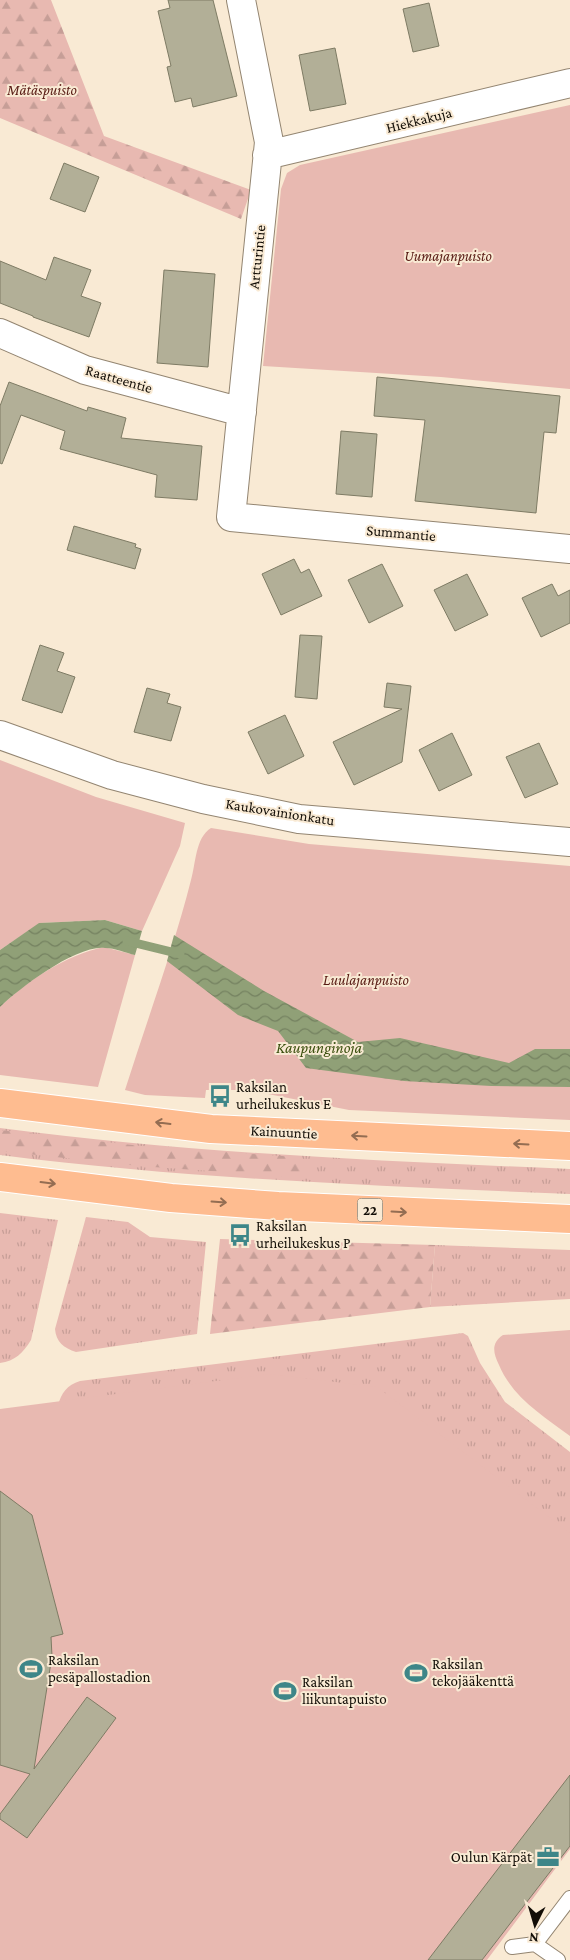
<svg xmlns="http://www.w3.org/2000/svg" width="570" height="1960" font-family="'Crimson Pro',serif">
<defs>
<pattern id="grass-tufts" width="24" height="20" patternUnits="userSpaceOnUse" patternTransform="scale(1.25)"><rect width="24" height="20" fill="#e8b9b1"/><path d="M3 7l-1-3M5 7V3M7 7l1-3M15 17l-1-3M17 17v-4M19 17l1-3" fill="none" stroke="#c69e97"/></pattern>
<pattern id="forest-firs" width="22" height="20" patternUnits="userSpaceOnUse" patternTransform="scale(1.25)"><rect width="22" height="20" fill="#e8b9b1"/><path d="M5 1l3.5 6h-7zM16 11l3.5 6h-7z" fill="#c69e97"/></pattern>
<pattern id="water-waves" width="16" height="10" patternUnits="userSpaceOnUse" patternTransform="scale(1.25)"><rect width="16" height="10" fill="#90a077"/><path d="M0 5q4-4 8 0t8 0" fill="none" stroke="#748160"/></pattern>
</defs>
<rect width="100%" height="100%" fill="#f9ead4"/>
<path fill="url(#grass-tufts)" d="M0,1128C189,1153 380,1161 570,1169V1194C379,1186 189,1179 0,1155Z
M0,1213L58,1220L31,1340C23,1353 15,1361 0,1363Z
M86,1217L128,1222L150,1237L206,1242L197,1334L76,1352C64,1348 56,1342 55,1329Z
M435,1245L570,1250V1299L430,1307Z
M463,1333L468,1336L480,1363L505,1402L570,1452V1557L58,1406C61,1393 67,1385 80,1381Z"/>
<path fill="url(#forest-firs)" d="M0,0H51L104,136L251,190L241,219L0,118Z
M0,1130L141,1146L296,1157L302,1163V1171L293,1177L139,1166L0,1151Z
M220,1239L435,1245L430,1307L210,1334Z"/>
<path fill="#e8b9b1" d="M570,105V389L441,377L263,366L281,189L287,173L300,165Z
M0,760L96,797L185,823L180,846L142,931L105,920L40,923L0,950Z
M211,828L309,844L570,866V1120L349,1110L247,1090H206L205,1098L145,1095L125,1090C147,1020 173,951 191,880C196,864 195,838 211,828Z
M104,947L135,955L98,1087L0,1075V1007C28,980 66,955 104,947Z
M570,1330V1436C542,1415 513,1398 499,1365C493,1353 491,1343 503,1335Z
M269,1374L377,1387L570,1533V1849L487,1960H0V1409Z"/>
<path fill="url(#water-waves)" d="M105,920L142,931L135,955C126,953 115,948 105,948C76,945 20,988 0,1007V950L39,923Z
M174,935L264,991L358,1042L400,1038L509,1063L535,1049H570V1087L491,1086L404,1081L306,1068L278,1031L238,1015L167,961Z"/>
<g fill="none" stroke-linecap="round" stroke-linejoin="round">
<path stroke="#90a077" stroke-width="9" d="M127,941L180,954"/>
</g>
<path fill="#b2af97" stroke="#7e7b64" d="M168,0H213L237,96L193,107L191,98L175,102L167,67L171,66L158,11L170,8Z
M429,3L439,46L413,52L403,9Z
M335,48L346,104L310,111L299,55Z
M64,163L99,177L85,212L50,199Z
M54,257L91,270L81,296L101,303L89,337L33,317V316L0,303V261L46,280Z
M164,270L215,274L208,367L157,363Z
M377,377L560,396L556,433L544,432L536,513L415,501L425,420L374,416Z
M9,382L87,411L88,407L126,418L121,438L202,446L197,500L155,497L157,475L60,449L65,431L21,415L2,464L0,463V406Z
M341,431L377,434L372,497L336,494Z
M74,526L136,544L135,547L141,549L135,569L67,550Z
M294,559L301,573L309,569L322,596L281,615L262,574Z
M382,564L403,606L369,623L348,580Z
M467,574L488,615L455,631L434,590Z
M552,584L558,596L570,590V623L541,637L522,598Z
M300,635L322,636L317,699L295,697Z
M40,645L64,653L57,671L75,677L62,713L22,700Z
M387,683L411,686L402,762L354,785L333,742L402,709L384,707Z
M147,688L170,694L167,703L181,707L171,741L134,732Z
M285,715L304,756L268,774L248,732Z
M452,733L472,775L439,791L419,750Z
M539,743L558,784L525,798L506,757Z
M0,1491L32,1515L63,1634L51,1637L52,1656L34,1769L87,1697L116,1718L27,1838L0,1819V1814L30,1774L0,1765Z
M570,1775V1846L482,1960H428Z"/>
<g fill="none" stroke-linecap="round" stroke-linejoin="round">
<defs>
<path id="service" d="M512,1947L535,1944
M558,1960L535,1944L570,1898"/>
<path id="minor" d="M241,0L269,142L231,517L570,549
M267,155L570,83
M0,333L85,370L242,412
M0,735L112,775L203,799L299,819L570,842"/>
<path id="trunk" d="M0,1103L211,1129L570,1146
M0,1177L171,1198L278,1206L570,1219"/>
</defs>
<use href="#service" stroke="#938571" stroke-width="16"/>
<use href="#minor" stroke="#938571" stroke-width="30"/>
<use href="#trunk" stroke="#fff" stroke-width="30"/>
<use href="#service" stroke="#fff" stroke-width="14"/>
<use href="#minor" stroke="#fff" stroke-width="28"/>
<use href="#trunk" stroke="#febc90" stroke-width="28"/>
</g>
<defs><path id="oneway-shaft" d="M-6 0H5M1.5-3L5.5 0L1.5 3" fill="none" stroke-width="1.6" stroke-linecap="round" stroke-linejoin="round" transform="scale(1.25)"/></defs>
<g stroke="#946d52">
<use href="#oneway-shaft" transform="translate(163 1123) rotate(-173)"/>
<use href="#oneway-shaft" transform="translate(359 1136) rotate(-177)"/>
<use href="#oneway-shaft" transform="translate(521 1144) rotate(-177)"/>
<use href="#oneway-shaft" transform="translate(48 1183) rotate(7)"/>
<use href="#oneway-shaft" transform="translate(219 1202) rotate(4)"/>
<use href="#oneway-shaft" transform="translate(399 1212) rotate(3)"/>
</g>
<defs>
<symbol id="bus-bare" viewBox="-9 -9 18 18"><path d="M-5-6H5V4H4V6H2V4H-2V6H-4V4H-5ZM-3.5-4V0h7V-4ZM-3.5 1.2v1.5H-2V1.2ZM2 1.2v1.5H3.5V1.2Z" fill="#3e8688" stroke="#f9ead4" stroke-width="2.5" paint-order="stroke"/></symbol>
<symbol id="stadium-bare" viewBox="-9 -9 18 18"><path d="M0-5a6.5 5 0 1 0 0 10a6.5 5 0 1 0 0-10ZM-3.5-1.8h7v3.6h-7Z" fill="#3e8688" stroke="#f9ead4" stroke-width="2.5" paint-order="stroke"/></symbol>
<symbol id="office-bare" viewBox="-9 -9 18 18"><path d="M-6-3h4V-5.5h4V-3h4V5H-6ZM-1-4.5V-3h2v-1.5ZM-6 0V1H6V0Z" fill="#3e8688" stroke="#f9ead4" stroke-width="2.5" paint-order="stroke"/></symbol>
</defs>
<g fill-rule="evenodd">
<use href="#bus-bare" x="204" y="1080" width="32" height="32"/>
<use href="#bus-bare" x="224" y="1219" width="32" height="32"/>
<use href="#stadium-bare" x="15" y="1653" width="32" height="32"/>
<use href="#stadium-bare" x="400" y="1657" width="32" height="32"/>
<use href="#stadium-bare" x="269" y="1675" width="32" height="32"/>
<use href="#office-bare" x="532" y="1841" width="32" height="32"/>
</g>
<g text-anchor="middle" stroke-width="4" stroke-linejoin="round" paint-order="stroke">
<rect fill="#f9ead4" stroke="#574f44" stroke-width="1" x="357.5" y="1198.5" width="25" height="23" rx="4"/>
<g font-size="14" font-weight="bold" fill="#120d06">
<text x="370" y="1215">22</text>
</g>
<g font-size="15" font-style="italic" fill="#581b14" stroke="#f9ead4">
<text x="42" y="95">Mätäspuisto</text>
<text x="448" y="261">Uumajanpuisto</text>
<text x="366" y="985">Luulajanpuisto</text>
</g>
<g font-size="15" fill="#120d06" stroke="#f9ead4">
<text transform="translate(419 120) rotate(-14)" y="5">Hiekkakuja</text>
<text transform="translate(257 257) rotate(-84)" y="5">Artturintie</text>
<text transform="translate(119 379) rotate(16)" y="5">Raatteentie</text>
<text transform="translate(401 533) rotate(5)" y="5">Summantie</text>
<text transform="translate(280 812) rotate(9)" y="5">Kaukovainionkatu</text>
<text transform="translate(284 1132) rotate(3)" y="5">Kainuuntie</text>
</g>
<g font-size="15" fill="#120d06" stroke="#f9ead4" text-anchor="start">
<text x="236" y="1092">Raksilan<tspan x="236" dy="17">urheilukeskus E</tspan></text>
<text x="256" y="1231">Raksilan<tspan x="256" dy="17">urheilukeskus P</tspan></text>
<text x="48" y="1665">Raksilan<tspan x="48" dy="17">pesäpallostadion</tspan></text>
<text x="432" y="1669">Raksilan<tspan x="432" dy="17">tekojääkenttä</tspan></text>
<text x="302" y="1687">Raksilan<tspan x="302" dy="17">liikuntapuisto</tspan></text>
<text x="532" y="1862" text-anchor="end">Oulun Kärpät</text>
</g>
<g font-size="16" font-style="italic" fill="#3b4f0e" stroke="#f9ead4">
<text x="319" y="1053">Kaupunginoja</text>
</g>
</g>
<g transform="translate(535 1925) rotate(185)" stroke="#f9ead4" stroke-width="4" paint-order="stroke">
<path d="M0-4L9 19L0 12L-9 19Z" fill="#120d06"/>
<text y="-8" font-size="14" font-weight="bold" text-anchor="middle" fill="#120d06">N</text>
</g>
</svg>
